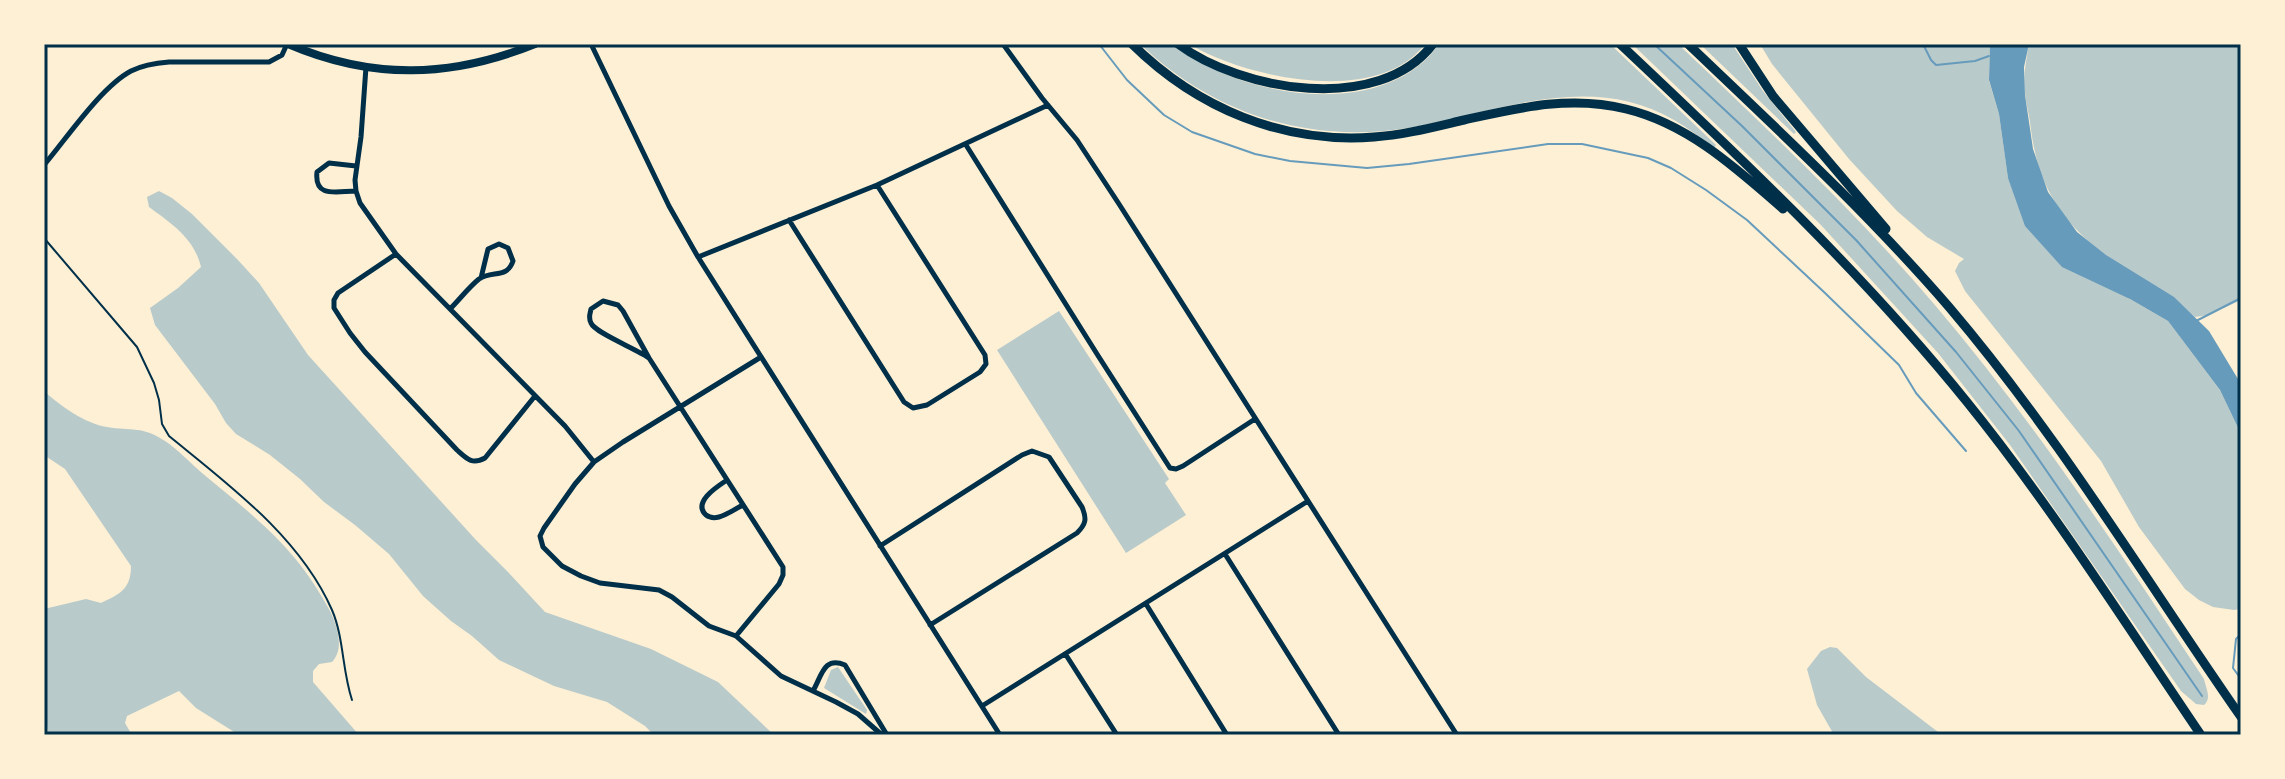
<svg xmlns="http://www.w3.org/2000/svg" width="2285" height="779" font-family="'Work Sans',sans-serif">
<rect width="100%" height="100%" fill="#fdf0d5"/>
<path fill="#b9caca" d="M1140,44C1148,44 1162,41 1170,44C1177,46 1185,54 1191,57C1203,64 1217,70 1230,76C1295,102 1395,107 1439,44H1610L1716,145L1714,148C1701,138 1688,128 1674,120C1588,70 1496,113 1408,128C1307,144 1214,114 1140,44Z
M1189,44H1425C1378,107 1246,78 1189,44Z
M1632,44H1678C1766,128 1855,211 1934,304C2034,421 2119,551 2204,679C2206,689 2212,698 2204,705L2196,704L2181,691L2010,445L1938,353L1820,224Z
M1700,44H1732L1763,91L1796,132L1794,134Z
M1760,44H1990L1989,81L1999,114L2008,178L2130,299L2168,321L2220,390L2241,434V609L2234,610L2213,607L2199,600L2185,589L2139,527L2101,461L1965,291L1955,271L1959,263L1964,259L1927,237L1897,211L1849,159L1772,64Z
M2029,44H2241V300L2208,315L2195,317C2172,296 2155,287 2129,271C2072,235 2040,198 2031,130C2030,117 2026,105 2025,93C2023,76 2026,61 2029,44Z
M159,191L172,198L192,214L237,259L259,283L308,355L476,540L508,572L545,612L651,649L718,682L774,735H654L645,726L607,702L554,686L499,660L472,636L451,621L423,596L389,554L355,525L324,502L300,479L270,455L236,434L226,423L215,404L155,325L150,308L178,288L201,267C194,238 172,224 149,207L147,197Z
M1059,311L1169,479L1165,483L1186,515L1126,553L997,350Z
M44,391C59,405 86,424 107,427C131,431 143,426 165,441C179,450 190,463 202,473C256,518 296,547 330,611C337,626 345,649 332,662L319,664L313,671V682L359,735H239L196,708L179,691L127,716L125,723L132,735H48L47,723L44,719V609L86,599L101,603C120,594 131,589 131,566L65,469L44,455Z
M1830,647L1837,648L1866,677L1942,735H1834L1817,705L1807,669L1821,651Z
M838,667L867,710L866,714L824,688L831,670Z"/>
<path fill="#669bbc" d="M1990,44H2029L2024,67L2025,95L2033,149L2048,192L2077,232L2106,255L2174,297L2209,331L2241,384V434L2220,390L2168,321L2130,299L2062,267L2025,226L2008,178L1999,114L1989,80Z"/>
<g fill="none" stroke-linecap="round" stroke-linejoin="round">
<path stroke="#669bbc" stroke-width="2" d="M1099,44L1127,80L1164,115L1192,132L1255,154L1290,161L1367,168L1409,164L1548,144H1582L1648,158L1671,168L1706,190L1747,220L1825,293L1899,365L1916,393L1966,451
M1654,44L1742,126L1856,240L1956,352L2019,431L2202,696
M1923,44L1931,60L1936,65L1975,61L1989,56
M2196,321L2241,298
M2241,634L2236,639L2233,668L2241,679"/>
<path stroke="#003049" stroke-width="2" d="M44,238L137,347L154,383L159,400L162,424L169,436C229,485 300,537 332,610C344,638 342,670 352,700"/>
<path stroke="#003049" stroke-width="5" d="M591,44L669,206L698,257L1000,735
M1003,44L1042,98L1077,140L1119,204L1457,735
M366,67L361,137L355,180L356,191L360,203L396,254L565,426L594,462
M966,145L1097,354L1170,468L1176,469L1183,466L1255,419
M44,165C67,138 101,87 131,71C143,65 156,63 169,62H269L282,55L287,44
M356,191C338,191 314,199 317,172L329,163L356,166
M789,220L904,402L913,408L927,405L980,372L986,364L985,355L877,185
M396,254L338,293L334,300V308L350,333L365,352L457,450C467,459 472,465 485,458L535,396
M698,257L877,185L1048,105
M450,309C459,300 469,287 479,279C492,270 507,279 513,261L508,248L499,244L488,249L481,278
M761,357L623,442L594,462L575,484L544,528L540,536L543,547L562,566L581,576L600,583L659,590L672,597L709,626L736,636L781,676L836,702L858,714L882,735
M649,358C637,349 595,333 591,323C588,317 590,315 591,309L603,301L618,305L623,311L649,358L783,567V575L779,584L736,636
M727,480C718,486 692,502 706,515C710,518 715,518 719,517C727,515 735,509 743,505
M880,546L1022,455L1032,451L1049,457L1082,507C1087,519 1086,524 1077,533L930,625
M1225,554L1339,735
M1146,604L1227,735
M1066,655L1117,735
M813,691C822,675 824,656 845,665L887,735
M982,706L1308,501"/>
<path stroke="#003049" stroke-width="8" d="M288,44C372,80 451,78 535,44"/>
<path stroke="#003049" stroke-width="9" d="M1132,44C1197,108 1282,144 1374,137C1404,135 1434,127 1464,120C1518,108 1570,95 1626,109C1688,124 1736,168 1783,209
M1178,44C1241,91 1379,115 1433,44
M1620,44C1741,158 1862,272 1967,402C2052,507 2125,623 2201,735
M1688,44C1777,129 1868,213 1949,307C2058,435 2145,579 2241,717
M1739,44L1773,96L1886,229"/>
</g>
<rect width="2285" height="779" fill="none" stroke="#fdf0d5" stroke-width="92"/>
<rect x="46" y="46" width="2193" height="687" fill="none" stroke="#003049" stroke-width="3"/>
</svg>
